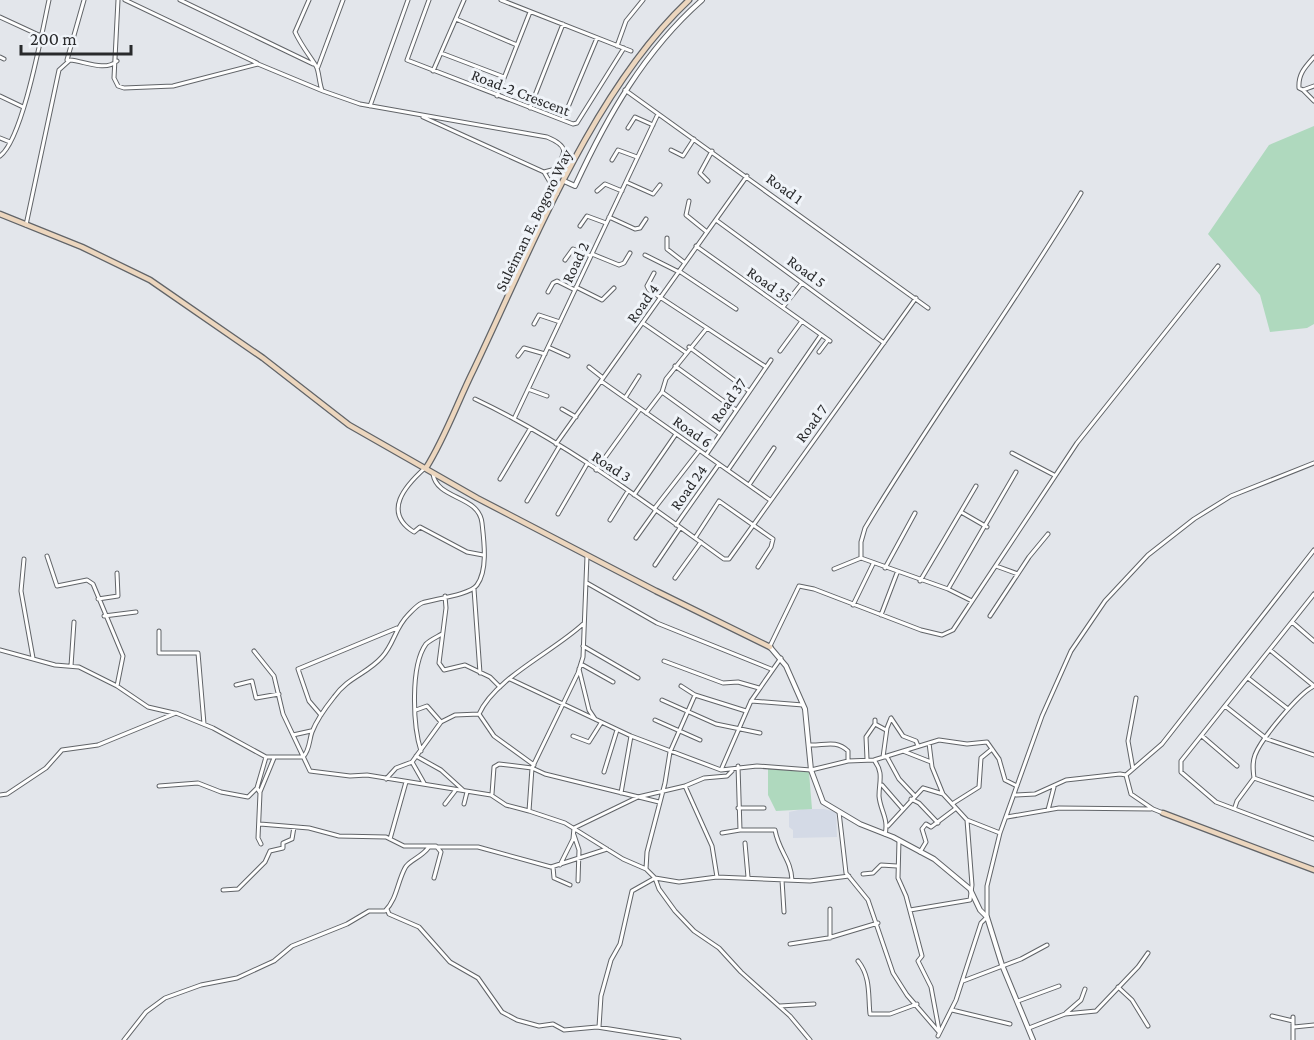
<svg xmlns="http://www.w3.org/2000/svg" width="1314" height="1040" font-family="'Crimson Pro',serif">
<rect width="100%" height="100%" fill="#e3e6eb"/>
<path fill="#d4dae6" d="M803,809H824L836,812L837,837L793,838V830L789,827V812Z"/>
<path fill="#afd9be" d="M1314,126V324L1307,328L1270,332L1260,295L1208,234L1269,145Z
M768,769L809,772L812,809L776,811L768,795Z"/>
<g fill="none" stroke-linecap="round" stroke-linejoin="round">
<defs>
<path id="minor" d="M118,0L114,78L118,86L124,88L173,86L258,64L323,91L360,104L547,137C571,147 565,153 554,172
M125,0L257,63
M180,0L313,64
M309,0L295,32C301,45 309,55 316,66C319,70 319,83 322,90
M429,0L407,60L573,124L577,123L624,48
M501,0L631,51
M0,17L41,36
M456,19L517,45
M617,46L626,21L643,0
M441,53L504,77
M0,57L4,59
M1314,57C1305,67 1298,74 1299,88L1303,90L1314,86
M67,60L84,0
M318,67L343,0
M433,71L464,0
M625,90L928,308
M1303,90L1314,101
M0,96L23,107
M497,96L530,12
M370,106L408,0
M530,108L563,24
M423,117L544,172L571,165
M563,119L597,38
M628,128L635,117L653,125
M0,138L10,142
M671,150L683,156L694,139
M0,156C23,139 42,32 49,0
M612,160L618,150L637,157
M544,172L557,194
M708,181L700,173L712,151
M626,182L653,194L660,185
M597,191L605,184L622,191
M689,201L686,215L707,232
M609,217L635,229L640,228L646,219
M716,220L884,343
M26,225L59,70L70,60C84,61 105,72 117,61
M580,226L587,216L606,223
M667,238V249L685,263
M696,246L830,341
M592,254L619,265L624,263L630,253
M645,255L679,272
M565,260L573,249L591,256
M679,271L736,309
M654,273L647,286L649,290L707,328
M576,287L602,300L614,288
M548,292L553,283L557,281L575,290
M783,307L802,283
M643,323L685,352
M534,324L539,315L560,322
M548,347L568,356
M689,347L749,391
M780,351L802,321
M819,352L828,340
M518,356L524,348L545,354
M675,366L736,410
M589,367L603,378
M601,381L770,500
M528,389L547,396
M662,392L666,379L707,328L766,367
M625,398L639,376
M475,399C564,441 645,502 724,559H729L916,298
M562,409L576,417
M646,413L662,392L720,434
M514,419L658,114
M556,444L747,176
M1012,453L1054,475
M706,455L771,360
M425,468C405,486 382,512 414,532L420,527L467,552L483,555
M596,470L640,409
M728,470L821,335
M500,479L530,429
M749,485L774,448
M634,495L676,434
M527,501L559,447
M654,509L699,451
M961,512L987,527
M558,514L587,464
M610,520L628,491
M676,525L719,464
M636,538L656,510
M695,538L719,501L773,539L771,547L758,567
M47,556L57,586L87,580L93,584L123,656L117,686
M587,556L583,657L578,673L532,768L529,811L565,823L623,859L646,869L655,878L659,889L675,911L694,931L719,948L741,972L790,1016L810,1040
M861,558V542L865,528C933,414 1013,307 1081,193
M24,559L21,591L33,658
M655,565L680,528
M996,566L1018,574
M885,568L915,513
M834,569L861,558L948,589L972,601
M675,578L701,542
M920,581L976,486
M587,583L657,623L771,669
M474,589L480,673
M948,589L1016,472
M1314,594L1181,761V772L1216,802L1314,839
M445,596L446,608L439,663L444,670L465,665L490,677L500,687
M98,599L118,596L117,573
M853,605L873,564
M881,615L897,573
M104,616L136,612
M990,616L1029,557L1048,534
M1292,622L1314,641
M159,631V653H198L204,724
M583,646L638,678
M770,646L799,586L814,589L921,630L942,635L953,630L1077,443L1218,266
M0,650L55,665L79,667L117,686L148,707L174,713
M1270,650L1314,686
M254,651L274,676L283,714L310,771L350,776L367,775L491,795L506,805L529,811
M664,661L723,683L738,682L759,688
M581,664L613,682
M71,666L74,622
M579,669L589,710L595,719
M1248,678L1288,709
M510,679L631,736L721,770L757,766L811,770L848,761
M236,685L252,681L256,698L279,694
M681,686L695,695L746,711
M662,700L716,724L760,733
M751,701L803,705
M1225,706L1267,739L1314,755
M416,710L427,706L441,722
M479,714L494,736L534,765
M321,715L309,701L298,669L397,628
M891,718L887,728L883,757H887L899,779L914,795
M891,718L903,736L916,741L918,746
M655,720L700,740
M875,724L886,730
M293,735L311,731
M573,736L589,742L601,723
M1202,736L1237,766
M929,743L932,767L943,794
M809,745C823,746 836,739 848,751V761L874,760L939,740L967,744L987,742L999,759L1005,780L1017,786
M421,751C413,726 410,666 426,644C430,640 437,637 442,634
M903,751L931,762
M416,756L441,770L463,790
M867,759L866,737L875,724V720
M874,760C884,773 879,781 879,796C880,810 889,819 885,834
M412,762L424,783
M738,766L740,830
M1133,769L1128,741L1136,698
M721,770L751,701L781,658
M604,772L617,730
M1126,775L1162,744L1314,550
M1254,778L1314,799
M386,779L396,768L412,762L441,722L455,715L479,714C495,678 553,652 583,624
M882,785L902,808
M159,786L198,783L221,792L248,797L257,788L266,757
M685,786L712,846L717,877
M257,788L260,793L258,838L261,844
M923,788L943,794L967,820L1000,833
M260,792L274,758
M621,793L631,736
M492,794L494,767L499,764L532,768L545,774L659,802
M0,795L7,794L46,768L62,750L98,745L176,713L213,728L266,757H303C310,750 309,740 312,732C317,719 326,707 334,697C348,677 367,674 382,657C394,644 395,628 408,615C412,611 417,605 422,603C434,599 470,595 477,585C488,570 484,541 482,523C479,495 437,500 433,474
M1016,795L1035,794L1066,780L1120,774L1126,775L1131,794L1153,809L1163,813
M911,799L919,803L938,823
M445,804L455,791
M464,804L467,792
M952,804L979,787L981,758L992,749
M1235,807L1237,801L1254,778C1253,770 1252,763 1255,755C1261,739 1299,693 1314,686
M738,808H764
M1048,810L1054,787
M839,812L846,873L868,900L893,973L907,995L939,1032
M1007,817L1059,808L1151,809
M260,824L309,828L339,836L386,837L404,846H436L441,852L434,878
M888,826L923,788
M722,833L740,830H775C779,852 791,859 792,880
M574,835L579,850L578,881
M390,839L406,782
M899,840L898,878L906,896L922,956L918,961L931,987L939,1030
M745,843L748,877
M920,852L926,842L922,829L926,824L931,827L955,809
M560,865L573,839L574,828L638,797L685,786L704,778L727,776L732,771
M553,867L554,878L570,885
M646,869L647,852L665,783L670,752L695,695
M863,874L873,873L881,865L897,866
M782,880L784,912
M223,890L238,889L265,862L270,851L283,848V843L292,839L294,827
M387,909L389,914L419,927L450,962L478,978L502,1012L517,1020L539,1026L553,1024L564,1030L597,1027L679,1040
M910,910L970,900L972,885L967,820
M830,938V909
M790,944L828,938L878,923
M858,961C871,977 868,996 870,1014H890L917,1004
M963,981L1021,959L1047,945
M1118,987L1132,1000L1148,1026
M1018,1001L1059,986
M780,1006L814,1004
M952,1010L1010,1024
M1066,1013L1081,1000L1085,989
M1272,1016L1293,1021
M599,1027L601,996L611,960L620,944L632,891L655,878L679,882L717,877L810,881L849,876
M1294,1027L1314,1025
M1029,1028L1065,1014L1096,1011L1138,967L1148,953
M938,1036L956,1000L981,923L987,917V886L1000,833L1042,716L1071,651L1105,601L1148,555L1194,519L1231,496L1314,463
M124,1040L146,1012L165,998L201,985L237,978L274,961L292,946L347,924L369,911H385C397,899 397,883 405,868C409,860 421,858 429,847H478L551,867L607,849
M1293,1040V1017"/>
<path id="tertiary" d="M564,181L575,186C607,117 644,51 702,0
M770,647L786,666L805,709L811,770L823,802L860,824L893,837L934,859L970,889L980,910L987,917L1002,965L1033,1040"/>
<path id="secondary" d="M0,214L82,247L150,280L263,358L349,425L477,498L656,591L770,647
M426,468C445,438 458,401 474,369C531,250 592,91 689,0
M1163,813L1314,870"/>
</defs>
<use href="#minor" stroke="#616468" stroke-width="5"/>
<use href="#tertiary" stroke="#616468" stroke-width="6"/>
<use href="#secondary" stroke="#616468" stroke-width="7"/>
<use href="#minor" stroke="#fff" stroke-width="3"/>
<use href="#tertiary" stroke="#fff" stroke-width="4"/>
<use href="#secondary" stroke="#ecd6be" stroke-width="4.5"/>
</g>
<g text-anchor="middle" stroke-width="6" stroke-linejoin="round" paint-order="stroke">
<g font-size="16" fill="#292a2c" stroke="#f0f4f9">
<text transform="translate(521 92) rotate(21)" y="6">Road-2 Crescent</text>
<text transform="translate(785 188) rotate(36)" y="6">Road 1</text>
<text transform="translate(533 220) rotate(-64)" y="6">Suleiman E. Bogoro Way</text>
<text transform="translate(575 262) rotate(-65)" y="6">Road 2</text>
<text transform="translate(807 271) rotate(36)" y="6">Road 5</text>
<text transform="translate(770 284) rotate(35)" y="6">Road 35</text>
<text transform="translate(642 303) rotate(-55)" y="6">Road 4</text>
<text transform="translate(728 400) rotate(-55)" y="6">Road 37</text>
<text transform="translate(811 423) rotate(-54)" y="6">Road 7</text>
<text transform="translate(693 431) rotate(35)" y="6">Road 6</text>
<text transform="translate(612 466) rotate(33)" y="6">Road 3</text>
<text transform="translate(688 487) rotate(-55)" y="6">Road 24</text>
</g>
</g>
<path d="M21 45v9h110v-9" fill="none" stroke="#292a2c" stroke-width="3"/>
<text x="30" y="45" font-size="18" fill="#292a2c" stroke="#f0f4f9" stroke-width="4.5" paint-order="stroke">200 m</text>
</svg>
